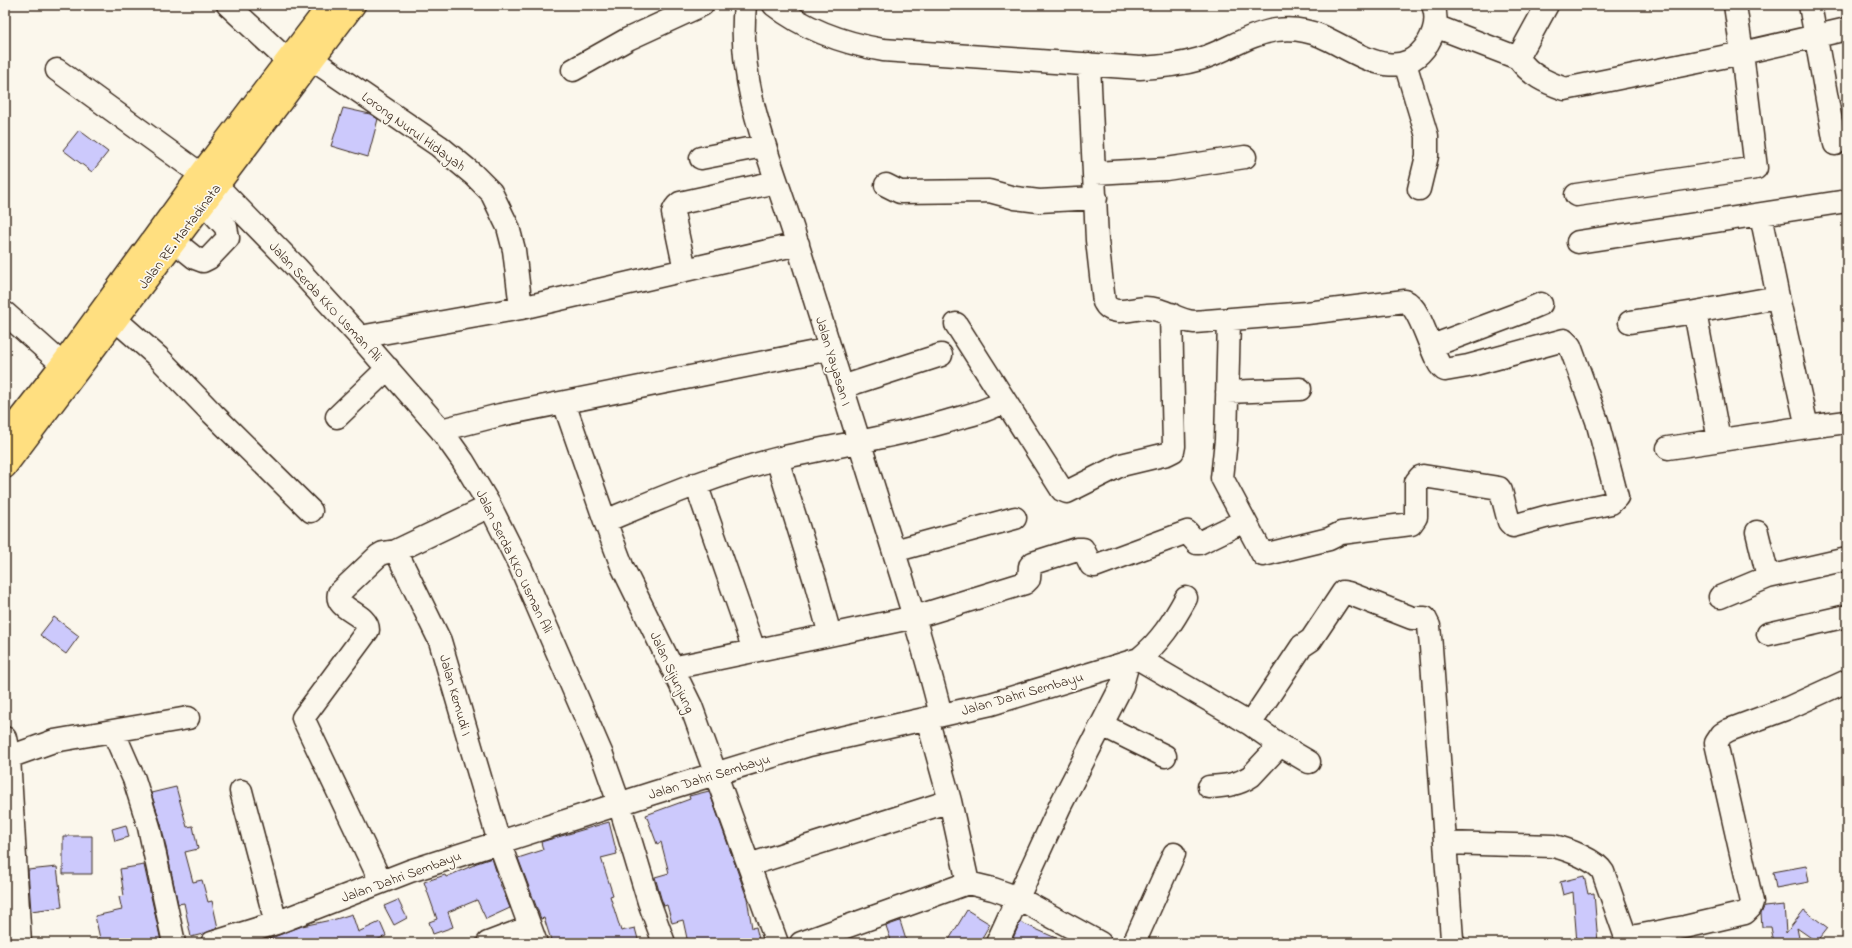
<svg xmlns="http://www.w3.org/2000/svg" width="1852" height="948" font-family="'Indie Flower',sans-serif">
<rect width="100%" height="100%" fill="#fbf7ec"/>
<filter id="ink" filterUnits="userSpaceOnUse"><feTurbulence type="fractalNoise" baseFrequency=".025" numOctaves="2"/><feDisplacementMap in="SourceGraphic" scale="8" xChannelSelector="R" yChannelSelector="G"/><feConvolveMatrix kernelMatrix="1 2 1 2 8 2 1 2 1" color-interpolation-filters="sRGB"/></filter>
<g filter="url(#ink)">
<path fill="#ccc9fc" stroke="#3b2a1e" d="M343,108L370,114L378,119L368,157L331,146Z
M79,130L108,152L92,172L63,150Z
M54,617L79,636L66,654L40,635Z
M176,787L187,827L193,826L198,849L185,852L193,882L202,880L208,902L212,901L218,928L203,934L191,937L184,903L178,904L161,824L151,793Z
M709,791L747,898L752,928L756,927L760,943H688L683,920L672,923L667,905L664,906L661,898L655,877L669,873L661,842L657,844L646,815L690,799L689,796Z
M609,822L617,854L601,858L613,895L610,896L621,931L635,928L639,943H552L544,918L541,919L518,858L543,850L541,842Z
M126,825L129,837L115,841L112,829Z
M63,836H92V874H63Z
M492,858L497,874H496L510,908L486,919L477,900L448,912L453,927L433,934L429,922L437,919L424,882L445,875L446,877L474,865V864Z
M144,865L161,941L150,943H101L95,916L122,910L119,897L124,896L120,869Z
M1806,866L1809,882L1776,888L1773,872Z
M57,867L62,907L31,911L28,870Z
M1584,876L1588,894L1594,893L1598,943H1577L1573,892L1563,895L1560,882Z
M398,900L407,918L394,925L384,906Z
M1784,905L1786,933L1804,910L1828,928L1817,942L1797,928L1800,943H1774L1771,927H1762L1761,914L1764,907Z
M967,910L990,924L979,943H947Z
M352,914L358,932L380,922L386,936L369,943L367,940L362,943H265L264,941L302,926L336,919Z
M900,921L907,943H892L886,926Z
M1020,922L1067,943H1011Z"/>
<g fill="none" stroke-linecap="round" stroke-linejoin="round">
<defs>
<path id="minor" d="M228,5L287,60
M745,5C736,90 774,166 798,246C822,323 846,400 870,476C895,556 921,634 941,715
M774,5C806,30 843,43 883,50L1140,68C1160,67 1180,65 1200,59C1226,51 1249,34 1276,30C1291,28 1307,30 1321,36C1356,51 1399,88 1428,43C1435,31 1438,18 1433,5
M1547,5L1518,58C1530,75 1545,82 1565,89L1742,53L1756,168L1576,195
M1735,5L1742,53L1847,29
M1810,5L1835,144
M1435,26L1518,58
M313,60L439,146L474,175L491,192L508,227L514,250L521,308
M1405,63L1427,136V156L1419,189
M1089,64L1097,240L1104,302C1112,318 1132,308 1146,308C1164,308 1177,321 1194,322L1307,313L1405,301C1423,308 1433,366 1445,370L1468,366L1564,340L1570,346L1597,421L1617,497L1611,503L1545,517L1513,526L1509,522L1501,491L1499,488L1423,476L1420,477L1416,482V517L1411,524L1341,533L1329,539L1263,555L1222,478L1226,440L1229,320
M57,70L217,186L296,267L360,337L441,430L463,461L490,506L520,566L602,755L619,803L649,902L664,943
M573,70L628,39L702,5
M701,158L763,146
M1095,173L1166,169L1245,157
M886,185L900,192L989,191L1015,198L1039,201L1096,198
M1761,215L1778,297L1807,427
M175,242L195,258L203,261L209,258L228,238L226,227L204,203
M1578,242L1847,201
M685,270L673,213C674,208 676,206 680,203L776,182
M1695,312L1778,297
M5,313L62,364
M116,320L158,357L213,414L311,511
M1630,322L1695,312L1719,440
M956,324L1062,490L1067,492L1121,465L1167,454L1173,451L1174,446L1171,314
M360,337L521,308L798,244
M1432,346L1520,313L1541,304
M842,387L941,355
M1227,392L1300,389
M564,403L605,521L622,566L691,706L777,943
M337,417L388,368
M441,430L500,415L830,349
M1668,448L1807,427L1847,422
M777,459L816,584L830,635
M696,484L754,650
M490,506L396,551L440,641L499,842L536,943
M605,521C661,498 717,474 776,459C832,446 889,438 945,422C965,416 986,412 1005,401
M1757,532L1768,577
M894,551L1015,518
M1720,597L1768,577L1847,559
M1768,634L1847,616
M1139,659L1250,724L1280,745L1309,762
M672,668L915,617L1025,583L1029,579L1030,566L1033,563L1077,549H1083L1091,565L1095,566L1187,532L1197,543H1199L1244,521
M1250,724L1302,646L1311,640L1343,592L1348,593L1412,618H1425L1429,626L1431,647L1452,939L1454,943
M1102,725L1165,756
M113,731L134,779L149,827L174,943
M5,738L9,757L20,943
M9,757L54,741L188,718
M1209,787C1225,786 1238,785 1251,776L1280,745
M241,791L276,923
M1445,843L1553,846C1567,849 1596,860 1603,872L1628,943
M749,865L950,801
M381,882L303,718L368,630C368,613 334,610 339,593L378,556L383,553L396,551
M968,883L993,889L1016,897L1100,943
M1626,938L1685,927L1745,913L1750,908L1752,902L1716,743L1722,734L1729,730L1788,708L1847,681
M212,943L276,923L410,871L653,793L809,745L991,704L1139,659C1160,642 1173,622 1186,598
M488,943L530,927
M801,943L968,883L950,801L927,718
M997,943L1060,806L1122,685L1128,663
M1134,943L1174,854"/>
<path id="highway" d="M5,437L62,364L201,173L329,5
M5,467L354,5"/>
</defs>
<use href="#minor" stroke="#3b2a1e" stroke-width="25"/>
<use href="#highway" stroke="#3b2a1e" stroke-width="25"/>
<use href="#minor" stroke="#fbf7ec" stroke-width="22"/>
<use href="#highway" stroke="#ffdf80" stroke-width="22"/>
</g>
</g>
<g text-anchor="middle" stroke-width="3.5" stroke-linejoin="round" paint-order="stroke">
<g font-size="14" fill="#3b2a1e" stroke="#fbf7ec">
<text transform="translate(414 131) rotate(36)" y="5">Lorong Nurul Hidayah</text>
<text transform="translate(179 236) rotate(-53)" y="5">Jalan RE. Martadinata</text>
<text transform="translate(326 301) rotate(47)" y="5">Jalan Serda KKO Usman Ali</text>
<text transform="translate(834 361) rotate(73)" y="5">Jalan Yayasan I</text>
<text transform="translate(515 561) rotate(64)" y="5">Jalan Serda KKO Usman Ali</text>
<text transform="translate(673 672) rotate(65)" y="5">Jalan Sijunjung</text>
<text transform="translate(1022 693) rotate(-16)" y="5">Jalan Dahri Sembayu</text>
<text transform="translate(456 695) rotate(74)" y="5">Jalan Kemudi I</text>
<text transform="translate(709 776) rotate(-17)" y="5">Jalan Dahri Sembayu</text>
<text transform="translate(401 876) rotate(-20)" y="5">Jalan Dahri Sembayu</text>
</g>
</g>
<rect width="1852" height="948" fill="none" stroke="#fbf7ec" stroke-width="20"/>
<rect x="10" y="10" width="1832" height="928" fill="none" stroke="#3b2a1e" stroke-width="1.5" filter="url(#ink)"/>
</svg>
